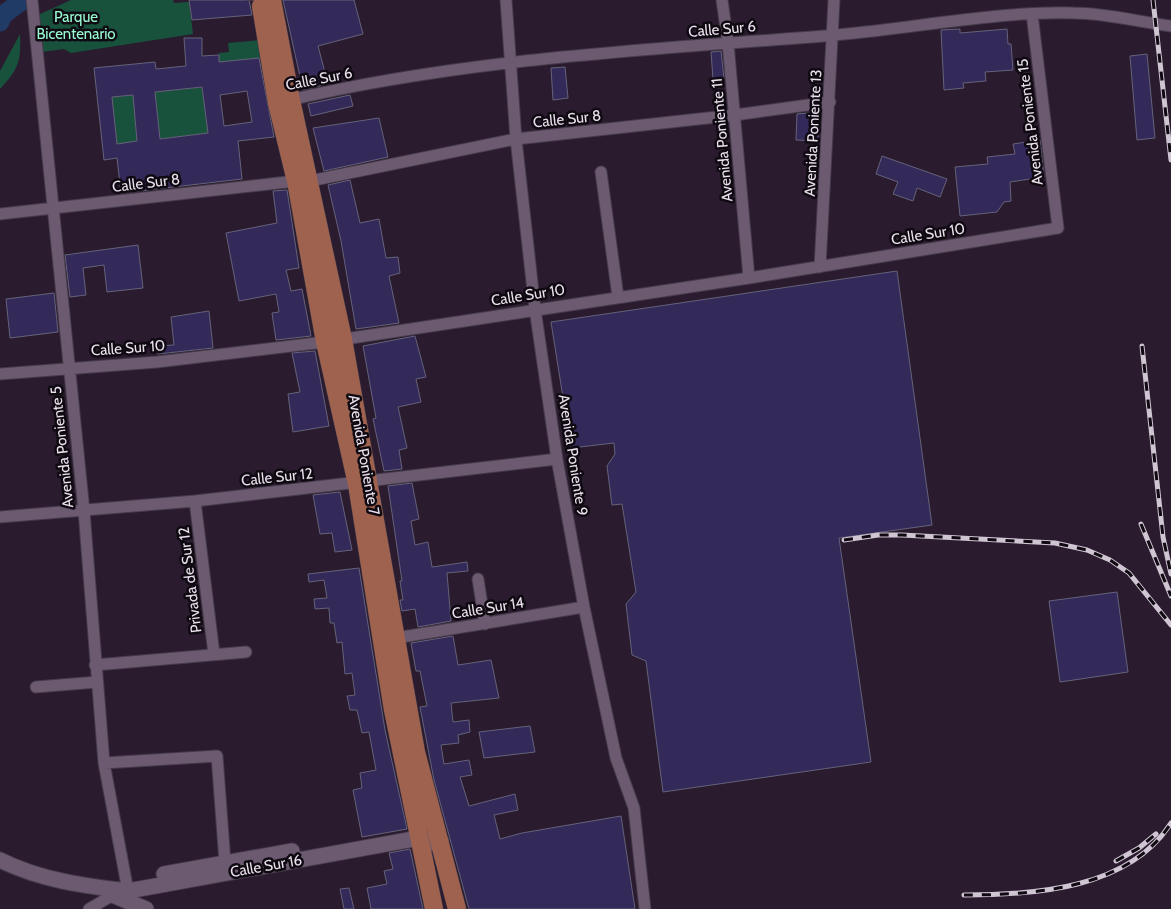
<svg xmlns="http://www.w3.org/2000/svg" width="1171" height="909" font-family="Cabin,sans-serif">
<rect width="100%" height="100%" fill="#2a1c2e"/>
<path fill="#18523d" d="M71,0H173L174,3L189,2L193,34L71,53L64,49L42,52L38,15Z
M20,34C21,61 19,69 0,89V71Z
M261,40L263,58L219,62V53L229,52L228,43Z
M202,87L208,133L160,139L155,92Z
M133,95L137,141L117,144L112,97Z"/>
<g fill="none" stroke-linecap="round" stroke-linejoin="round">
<path stroke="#203b66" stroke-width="19" d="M0,22L3,15L23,0"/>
</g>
<path fill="#342a59" stroke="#65627b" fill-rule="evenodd" d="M189,0H249L252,15L192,20Z
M283,0H354L363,34L318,46L328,84L303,90Z
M960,29V33L1007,29L1008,44H1011L1013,70L985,72L986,81L963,83L964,88L944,90L941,30Z
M184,38H202V56L219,55V62L259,58L274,137L238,141L242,179L121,193L117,158L104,160L94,68L155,62L156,69L186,66ZM202,87L208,133L160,139L155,92ZM247,91L252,122L224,126L220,95ZM133,95L137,141L117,144L112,97Z
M721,51L724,78L713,79L711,52Z
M1147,54L1155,138L1137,140L1130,56Z
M565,67L568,98L553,100L551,68Z
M350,95L353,106L311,116L308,104Z
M819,112L818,141L796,140L797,114Z
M379,118L388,157L324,171L313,128Z
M1040,140L1044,177L1010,182L1011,201L1004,202L997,212L960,216L955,167L988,164L987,157L1015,154L1013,144Z
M882,156L947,179L940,197L917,188L913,201L893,194L898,182L876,174Z
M350,180L360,223L379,219L386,258L398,257L400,273L389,276L399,323L356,329L341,241L328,185Z
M287,190L299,268L286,270L291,291L302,289L311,336L276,340L272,313L279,312L276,294L239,301L226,233L277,223L273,191Z
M138,245L143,288L107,292L104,265L83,268L86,295L70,297L65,255Z
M897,271L932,525L839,538L871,762L663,792L646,661L632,655L626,604L636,592L622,504L612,505L607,466L615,454L614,443L571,448L551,322Z
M54,293L58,332L10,338L6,299Z
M209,311L213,348L158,354L157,346L174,345L171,317Z
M415,336L426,377L416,379L421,402L398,407L407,448L399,450L402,469L384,471L373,419L376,418L363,346Z
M315,351L329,426L293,432L288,394L300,392L292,353Z
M412,483L419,519L411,521L415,545L428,542L432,567L467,562L468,571L447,573L451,621L418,627L415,609L402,611L400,600H403L400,581H402L388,486Z
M340,492L352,550L335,552L332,533L320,534L313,495Z
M359,568L385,730L407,829L362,837L353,790L362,788L360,773L376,770L369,732L362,733L357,710H350L347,696L355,695L352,673L345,674L342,642L337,643L334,623H330L329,608L315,609L314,599L327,598L324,580L309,582L308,574Z
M1117,592L1128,672L1060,682L1049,601Z
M453,636L458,665L491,660L499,698L451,703L453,722L469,720L470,732L458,735L459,743L441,745L444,764L469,760L472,775L460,777L469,806L515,794L518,810L494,815L500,839L522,833L621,816L635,909H469L434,780L420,707L427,706L420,671H416L411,643Z
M530,726L535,752L484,758L479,732Z
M410,849L423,909H371L367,888L387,884L384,871L393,869L389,853Z
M349,888L354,909H344L340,889Z"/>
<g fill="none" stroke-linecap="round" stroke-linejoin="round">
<path stroke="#473a4b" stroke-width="11" stroke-dasharray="11 5.5" stroke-linecap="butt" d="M252,0V1"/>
<defs>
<path id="street" d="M32,0L84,511L104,763L128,891
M506,0L516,139L535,309L557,459L584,607L616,758L634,808L645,909
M722,0L728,43L749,278
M286,101C461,59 645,50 824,36C906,30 992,11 1073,13C1106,13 1139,22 1171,26
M601,172L618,297
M310,181L516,139L735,115L830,102
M0,214L296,181
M820,267L834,0
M0,374L157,362L325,342L749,278L1058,228L1032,14
M195,501L214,654
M0,517L195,501L557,459
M478,579L485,624
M396,638L584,607
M95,665L246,652
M36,687L97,682
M104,763L217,756L225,862
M89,909L113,895"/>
<path id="secondary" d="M0,860C40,880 84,886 128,891L419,838L430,843L441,841
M164,874L292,851
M110,894L146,909"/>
<path id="primary" d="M272,0L291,100L343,339L416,752L457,909
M261,6L277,103L296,181L325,342L357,484L393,710L434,909"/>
</defs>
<use href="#street" stroke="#463b4a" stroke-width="13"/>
<use href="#secondary" stroke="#463b4a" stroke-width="17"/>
<use href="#primary" stroke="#463b4a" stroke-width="19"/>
<use href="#street" stroke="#6b5a70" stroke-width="11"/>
<use href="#secondary" stroke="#6b5a70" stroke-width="15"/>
<use href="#primary" stroke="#9f624e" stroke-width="18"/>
<defs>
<path id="rail" d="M1153,0L1171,160
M1142,346L1163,537L1171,574
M1141,524L1171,596
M844,540L878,535H902L1055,543L1087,550L1110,560L1129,573L1171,625
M1116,861L1139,848L1156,834
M964,895C1035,895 1129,889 1171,823"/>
</defs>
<use href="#rail" stroke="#d0c5d3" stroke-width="5"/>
<use href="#rail" stroke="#0f0911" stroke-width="3" stroke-dasharray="9" stroke-linecap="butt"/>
</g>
<g text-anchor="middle" stroke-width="5" stroke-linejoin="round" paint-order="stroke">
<g font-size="15" fill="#98fcd1" stroke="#0f0911">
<text x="76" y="22">Parque<tspan x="76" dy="17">Bicentenario</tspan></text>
</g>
<g font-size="15" fill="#ebe1ee" stroke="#0f0911">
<text transform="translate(722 29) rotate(-5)" y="5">Calle Sur 6</text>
<text transform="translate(319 79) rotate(-11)" y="5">Calle Sur 6</text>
<text transform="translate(567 119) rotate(-6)" y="5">Calle Sur 8</text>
<text transform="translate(1030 122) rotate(-97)" y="5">Avenida Poniente 15</text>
<text transform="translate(813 133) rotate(-87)" y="5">Avenida Poniente 13</text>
<text transform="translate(722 140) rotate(-95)" y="5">Avenida Poniente 11</text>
<text transform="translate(146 183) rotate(-7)" y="5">Calle Sur 8</text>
<text transform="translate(928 234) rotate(-9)" y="5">Calle Sur 10</text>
<text transform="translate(528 295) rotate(-9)" y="5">Calle Sur 10</text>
<text transform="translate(128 348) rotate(-4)" y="5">Calle Sur 10</text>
<text transform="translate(62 447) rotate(-96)" y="5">Avenida Poniente 5</text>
<text transform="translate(364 455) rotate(80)" y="5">Avenida Poniente 7</text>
<text transform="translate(573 455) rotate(81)" y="5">Avenida Poniente 9</text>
<text transform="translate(277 477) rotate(-6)" y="5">Calle Sur 12</text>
<text transform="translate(190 580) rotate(-97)" y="5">Privada de Sur 12</text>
<text transform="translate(488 608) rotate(-9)" y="5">Calle Sur 14</text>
<text transform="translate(266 866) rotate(-10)" y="5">Calle Sur 16</text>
</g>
</g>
</svg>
